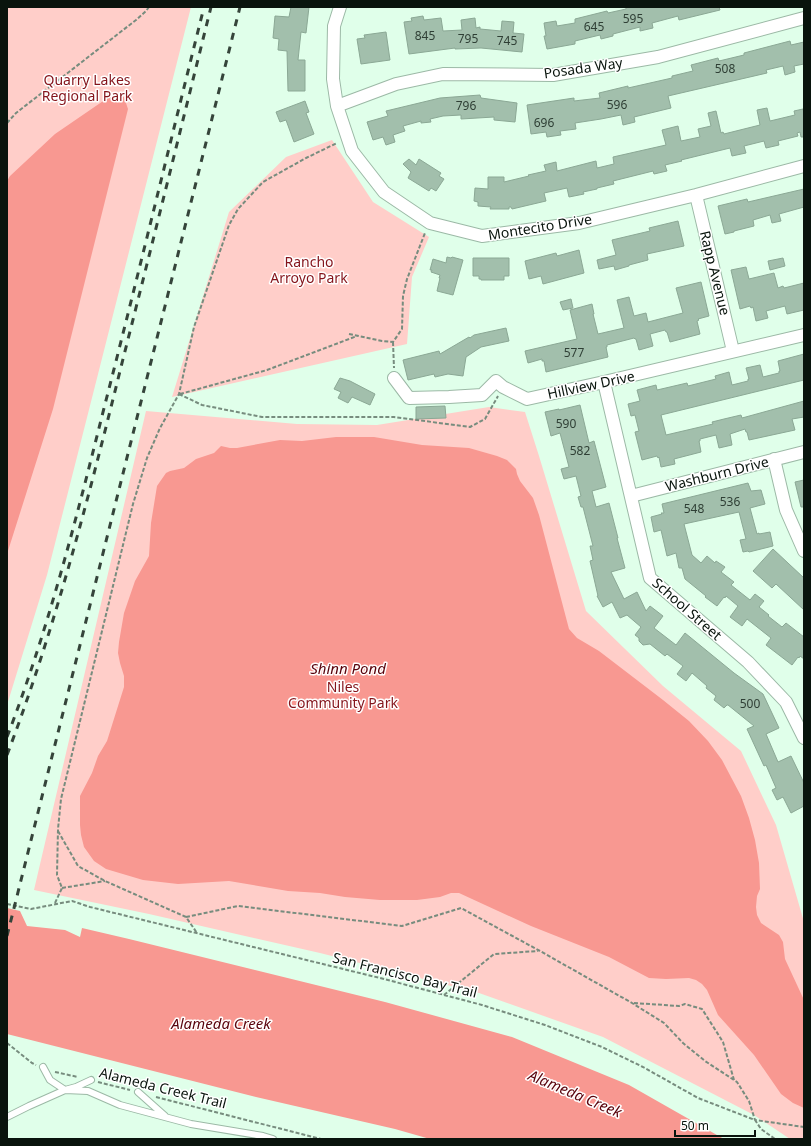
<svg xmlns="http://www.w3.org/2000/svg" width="811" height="1146" font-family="'Noto Sans',sans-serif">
<rect width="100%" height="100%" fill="#e0ffea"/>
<path fill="#ffcec9" d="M7,7H191L95,386L47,575L7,705Z
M332,140L373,202L429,237L412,277L407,344L172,397L229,212L286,157Z
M489,407L525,412L539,456L586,611L663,686L741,751L776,825L804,922V1139H790L754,1115L603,1037L479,993L320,953L149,914L34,890L146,411L297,424L377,425Z"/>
<path fill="#f89891" d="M109,97H124L128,109L53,409L7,554V181L10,176L55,134Z
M336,437H374L422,445L469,448L497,456L507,460L516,469L517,474L520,481L533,498L539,515L569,629L577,638L599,651L663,700L689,721L708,741L722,760L741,796L749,818L755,840L759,863L760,889L757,896L756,907L757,915L761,923L779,935L783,942L785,959L804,1000V1108L793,1103L781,1094L754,1055L718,1015L707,990L702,984L696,980L689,978L666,979L649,978L609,957L531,926L459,893H451L440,897L417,900H380L345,897L320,893L288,891L229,881L178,884L143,880L106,869L94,861L84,847L81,835L80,825V796L92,773L98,756L107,741L124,687V676L120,663L118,653L119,642L124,613L135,581L149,556L151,523L157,486L166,473L170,471L184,468L196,459L214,453L221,446L230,448H237L280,440L302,441Z
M7,908L20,911L27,926L65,930L80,937L82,928L129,939L385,1002L512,1037L629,1085L724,1139H430L395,1129L256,1097L7,1034Z"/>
<path fill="#a2bfac" stroke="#8ba895" d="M291,7H309L306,33L301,32L298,60H305V91H288L287,51L278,50L279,39L273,38L275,16L289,17Z
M626,7H719L720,10L679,20L678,16L652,23L653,28L640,31V27L613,34V36L601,39L600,35L575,41V44L547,49L544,36H546L544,23L556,21L557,26L575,23V19L607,11L608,13L626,9Z
M423,16L424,20L441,18L443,31L462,30L461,20L475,18L476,28L480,27V29L501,31L502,21L514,22L513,33L524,34L522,52L481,48L455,49V48L409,54L404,22L412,21L411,18Z
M386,32L390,60L361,64L357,39L365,38L364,35Z
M790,41L791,45L804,42V64L794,66L795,72L785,75L783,66L766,70L767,73L668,96L671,108L634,117L635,122L623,125L621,115L601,119L575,123L576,129L560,131L561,135L547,137L546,132L531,134L527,105L574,98V101L600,98L599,93L628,86V88L672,78V76L693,71L691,65L718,58L719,61L744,55V53Z
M480,95L481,98L517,103L515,122L494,120V117L461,119V115L443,116L430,119L431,122L421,123V121L403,126L405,131L393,135L395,142L386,145L383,137L373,140L367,122L388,116L386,111L440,98Z
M305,101L309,112L306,113L314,134L294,142L286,120L280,122L276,112Z
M767,108L770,121L795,115L794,111L803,109L804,113V137H801L800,132L797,133L798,136L778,141L779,145L766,148L764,141L744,146L746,153L732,156L730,148L681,160L682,161L665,165L667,171L654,174L653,171L613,181L614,184L597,188V189L583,192L584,194L569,197L567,188L544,193L546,201L512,209L511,207H509V209H490L491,207L478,206V202L474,201L475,188L488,189V177H504V182L529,176L528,175L546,171L544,165L556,162L557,171L596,161L597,168L614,164L613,157L666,145L662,130L678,126L681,141L700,137L698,129L711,126L708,113L716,111L721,133L723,132L724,134L760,125L757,110Z
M409,159L416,165L419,159L441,173L439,176L444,179L436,191L431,188L429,191L408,178L411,172L403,164Z
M804,189V207L779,214L781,221L772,223L770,215L753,220L754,226L734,231V232L725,234L718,206L747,199L748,202Z
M678,221L684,246L647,254L648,260L629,265V266L615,270L614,266L599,269L597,260L616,255L612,240L650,231L649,228Z
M579,250L584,273L543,284L541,276L529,279L525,261L556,253L557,256Z
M447,257L451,258L452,257L463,260L453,295L437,291L440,278H439L440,275L431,272L432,270H430L433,259L446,263Z
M473,258H509V276H504V280H481V279H479V276H473Z
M783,258L785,266L770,270L768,261Z
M746,267L749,279L774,273L778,288L783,286L784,288L804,283V310L787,314L785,306L766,311L768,318L756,321L753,307L751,308L750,306L740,309L731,270Z
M701,282L709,316L698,319L699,320L697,321L700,334L670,342L667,332H666L665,330L650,334L653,346L639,350L636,339H635L634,338L607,345V347H606L608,357L546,372L544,361H542V359L528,363L525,351L577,339L570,310L592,304L594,314H593L598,334L624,328L617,300L629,297L634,316L646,313L648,322L683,313L676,288Z
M571,299L573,308L563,310L560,302Z
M506,328L509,341L481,347L466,357L463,376L448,374L435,377L434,374L408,380L403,360L439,351L440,354L469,337L470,338L474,335Z
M804,354V380L661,415L666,435L713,424L712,422L724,419L741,415L742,418L804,401V417L792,419L795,430L749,440L747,432H746L745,429L730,434L732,445L719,448L716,435L700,439V441H699L701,452L674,459L675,464L661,467L659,457L658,458L657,456L642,460L635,432L639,431L635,415L631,416L628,404L640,401L637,390L656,385L657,390L687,383L688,386L716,379L715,376L729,372L732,385L748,381V379H749L746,368L760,365L763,377L779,373V371H780L778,361Z
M340,378L350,381L375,394L370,405L352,397L348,403L338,398L341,392L334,389Z
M580,405L589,443L594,441L606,487L592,491L596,507L609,503L618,538H617L625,568L611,572L624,599L637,592L646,611L650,606L663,616L654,628L676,645L685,633L734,673L763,694L779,728L766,734L778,762L791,756L804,783V806L791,813L783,797L777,800L772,790L776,788L766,765L764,766L747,729L754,726L728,705H727L724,708L714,700L716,696L706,688L707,686L692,673L686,681L677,674L683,666L667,654L665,656L650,644L643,645L639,641V638L635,635L641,627L627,615L620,618L612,602L603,607L597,596H598L590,561L593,560L590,546H593L583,507H581L578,497L581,496L576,476L564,479L561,469L569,467L560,433L551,436L545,412L559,409V410Z
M445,406L446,418L416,419V407Z
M804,480V507H801L795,482Z
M748,483L751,491L761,490L765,504L750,508L757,534L759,533V534L770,532L773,546L749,552L748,551L743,552L740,540L746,539L739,512L684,524L692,555L701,563L707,556L715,563L716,561L725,567L721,572L734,582L731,585L750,600L755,594L764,601L759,607L769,615L768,616L782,627L786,623L804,637V659L800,656L799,658L798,657L792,665L766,645L771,638L747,619L742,626L730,617L738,606L726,596L725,598L724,597L717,606L705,597L706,596L685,579L682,568H679L676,553L667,556L661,530L654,532L651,517L662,514L661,513H664L662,504Z
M773,549L804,578V610L776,584L772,588L753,571Z"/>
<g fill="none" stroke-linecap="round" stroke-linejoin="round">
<defs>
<path id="service" d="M43,1067L50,1080L65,1090L76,1087L91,1080
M138,1092L165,1116
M7,1117L29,1106L65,1090L88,1091L120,1105L191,1124L263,1136L273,1139"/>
<path id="minor" d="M340,7L334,26L333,79L337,106L352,151L384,192L430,223L482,236L579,223L696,195L804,166
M337,106L396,84L443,74L553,75L658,57L804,18
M696,195L733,351
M394,378L409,398L449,397L482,395L496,381L503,387L527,399L604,382L804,335
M604,382L650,578L748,662L786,702L804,738
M774,459L786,510L804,551
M631,496L804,452"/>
</defs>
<use href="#service" stroke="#9cb9a6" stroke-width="8"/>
<use href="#minor" stroke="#9cb9a6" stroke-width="14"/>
<path stroke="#778c7e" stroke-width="2" stroke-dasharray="4 2" stroke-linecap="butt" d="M7,123L16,113L136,20L146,11L149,7
M349,334L382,341L393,342L402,329L403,296L407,279L425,233
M393,342L394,368
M179,394L202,405L262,417H394L470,427L485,419L498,396
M180,394L267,370L357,336
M58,831L78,866L105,881L186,917L197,933
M62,888L105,881
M55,903L62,888L57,875L58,829L61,799L133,504L147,458L160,428L179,394L194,327L229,225L238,209L263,182L306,158L337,143
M7,904L31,909L72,901L90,907L384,979L482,1005L545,1025L602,1047L643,1067L698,1098L755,1120L761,1129L775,1139
M186,917L238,906L402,926L461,908L540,951L632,1003L664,1023L683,1043L705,1061L737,1082L749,1101L755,1120L804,1127
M444,995L494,954L538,951
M634,1003L679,1006L685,1004L702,1009L723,1042L734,1080
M7,1043L32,1063L36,1065
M55,1072L78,1077
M98,1082L130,1090
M156,1097L321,1139"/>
<use href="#service" stroke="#fff" stroke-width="6"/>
<use href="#minor" stroke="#fff" stroke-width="12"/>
<path stroke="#35443a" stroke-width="3" stroke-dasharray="7 7" stroke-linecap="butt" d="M7,737C47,633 75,524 102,416C137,280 170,143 204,7
M7,755C56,626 90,492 123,359C153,241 182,124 211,7
M7,936L240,7"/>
</g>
<g text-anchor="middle" stroke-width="3" stroke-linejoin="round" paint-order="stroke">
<g font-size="12" fill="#2f3f35">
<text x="633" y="23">595</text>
<text x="594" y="31">645</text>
<text x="425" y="40">845</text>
<text x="468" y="43">795</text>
<text x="507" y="45">745</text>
<text x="725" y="73">508</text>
<text x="617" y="109">596</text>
<text x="466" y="110">796</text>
<text x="544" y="127">696</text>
<text x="574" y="357">577</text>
<text x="566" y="428">590</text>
<text x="580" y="455">582</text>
<text x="730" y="506">536</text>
<text x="694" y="513">548</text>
<text x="750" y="708">500</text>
</g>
<g font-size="14" fill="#09140d" stroke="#fff">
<text transform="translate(583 68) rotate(-8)" y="5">Posada Way</text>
<text transform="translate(540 227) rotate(-9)" y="5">Montecito Drive</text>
<text transform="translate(715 273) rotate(76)" y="5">Rapp Avenue</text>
<text transform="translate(591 385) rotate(-12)" y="5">Hillview Drive</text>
<text transform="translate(717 474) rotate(-14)" y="5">Washburn Drive</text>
<text transform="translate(687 609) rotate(41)" y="5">School Street</text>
<text transform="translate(405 975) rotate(14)" y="5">San Francisco Bay Trail</text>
<text transform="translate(163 1088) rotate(14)" y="5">Alameda Creek Trail</text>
</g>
<g font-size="14" fill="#84141b" stroke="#fff">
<text x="87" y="85">Quarry Lakes<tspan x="87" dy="16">Regional Park</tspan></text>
<text x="309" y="267">Rancho<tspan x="309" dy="16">Arroyo Park</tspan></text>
<text x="343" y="692">Niles<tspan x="343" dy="16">Community Park</tspan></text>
</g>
<g font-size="15" font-style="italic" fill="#59020b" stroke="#fff">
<text x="348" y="674">Shinn Pond</text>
<text x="221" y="1029">Alameda Creek</text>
<text transform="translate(575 1094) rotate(23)" y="5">Alameda Creek</text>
</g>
</g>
<rect width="811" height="1146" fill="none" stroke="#09140d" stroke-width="16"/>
<path d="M675 1130v6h80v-6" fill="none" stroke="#09140d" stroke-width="2"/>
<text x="681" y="1130" font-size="12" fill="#09140d" stroke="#ffffff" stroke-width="3" paint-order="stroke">50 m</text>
</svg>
